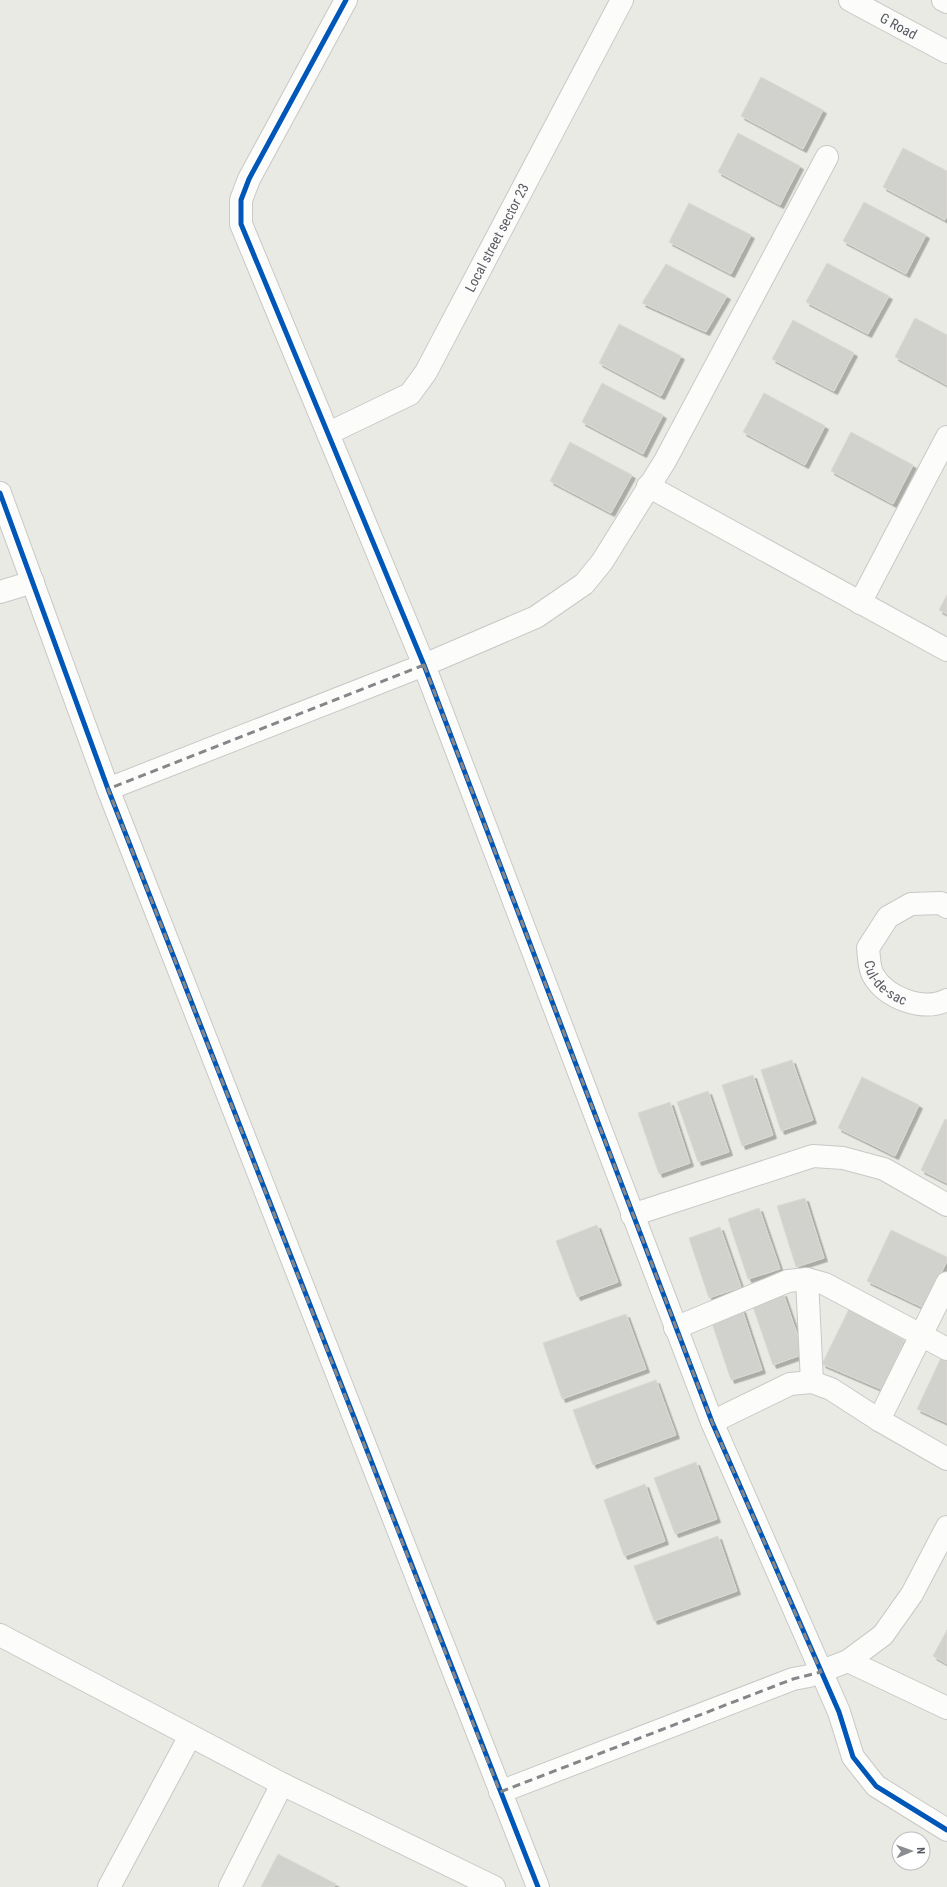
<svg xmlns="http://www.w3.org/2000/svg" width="947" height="1887" font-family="'Roboto Condensed',sans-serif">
<defs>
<filter id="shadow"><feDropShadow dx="3.5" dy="3.5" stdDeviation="0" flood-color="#0004"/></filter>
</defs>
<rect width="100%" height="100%" fill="#eaeae4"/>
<path fill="#d1d1cd" stroke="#dad9d3" filter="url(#shadow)" d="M761,77L823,110L803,149L741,116Z
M738,133L800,166L780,205L718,172Z
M903,148L947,171V216L945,220L883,187Z
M864,202L926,235L906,274L843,241Z
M689,203L751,235L731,274L669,242Z
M827,263L889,296L868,334L806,302Z
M666,264L727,296L706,332L642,303Z
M915,318L947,335V385L895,357Z
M793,320L854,353L834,391L772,359Z
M619,324L681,356L661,396L599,363Z
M602,383L663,415L643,454L582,422Z
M764,393L825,426L805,465L743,432Z
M851,432L913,465L893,504L831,471Z
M570,442L632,475L611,513L550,481Z
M947,595V614L939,610Z
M792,1060L813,1120L781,1131L761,1070Z
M753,1075L773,1135L742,1146L722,1085Z
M862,1077L919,1105L895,1156L838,1128Z
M708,1091L729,1152L698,1162L677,1102Z
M670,1102L690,1163L659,1174L638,1113Z
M945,1119L947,1120V1183L921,1170Z
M805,1198L824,1258L796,1267L777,1206Z
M759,1208L780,1269L748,1279L728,1219Z
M597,1225L618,1282L577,1297L556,1241Z
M720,1227L741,1287L709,1298L689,1238Z
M891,1230L947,1257V1261L924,1308L867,1281Z
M783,1293L804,1354L773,1365L752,1304Z
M742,1309L762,1370L731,1380L711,1320Z
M849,1309L904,1340L883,1390L822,1364Z
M626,1314L646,1369L562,1399L543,1343Z
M941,1358L947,1361V1423L917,1409Z
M656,1380L676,1435L593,1465L573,1410Z
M696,1462L717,1519L675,1534L654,1478Z
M645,1484L665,1541L624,1556L604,1500Z
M718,1536L737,1591L654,1621L634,1566Z
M947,1630V1664L933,1656Z
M278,1854L336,1884L334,1887H261Z"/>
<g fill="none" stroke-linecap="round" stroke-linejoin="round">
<defs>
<g id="street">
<path d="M346,0L249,179L241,200V224L424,665L712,1422L839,1712L853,1757L876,1786L947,1830"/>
<path id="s1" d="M329,433L410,394L426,372L622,0"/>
<path d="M648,486L947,650"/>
<path d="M0,493L108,789L538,1887"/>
<path d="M0,592L33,582"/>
<path d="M860,603L947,437"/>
<path d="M108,789L424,665L536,617L584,584L602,562L665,461L827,157"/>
<path id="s2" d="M947,907L941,903L911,904L888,917L868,948C869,956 869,968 873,975C886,998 923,1012 947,1000"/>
<path d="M632,1215L813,1156L843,1158L884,1169L947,1205"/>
<path d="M807,1279L812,1382"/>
<path d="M675,1328L788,1281L807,1279L825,1284L947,1349"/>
<path d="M879,1420L947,1283"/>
<path d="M712,1422L790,1384L812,1382L831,1389L879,1420L947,1459"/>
<path d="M0,1635L282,1784L494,1887"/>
<path d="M848,1661L947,1708"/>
<path d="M500,1792L793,1679L809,1676L848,1661L883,1635L912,1594L947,1527"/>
<path d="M109,1887L190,1736"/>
<path d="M230,1887L282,1784"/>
</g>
<g id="secondary">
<path id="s3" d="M850,0L947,52"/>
<path d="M943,0L947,2"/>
</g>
</defs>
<use href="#street" stroke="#c8c8c7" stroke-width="24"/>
<use href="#secondary" stroke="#c7c7c7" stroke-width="24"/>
<use href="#street" stroke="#fcfcfb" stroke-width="22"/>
<use href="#secondary" stroke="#fcfcfb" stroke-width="22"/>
<defs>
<path id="cycleway" d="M346,0L249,179L241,200V224L424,665L712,1422L839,1712L853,1757L876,1786L947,1830
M0,493L108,789L538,1887"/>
</defs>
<use href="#cycleway" stroke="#fff" stroke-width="8"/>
<use href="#cycleway" stroke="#0057b8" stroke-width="5"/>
</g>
<path fill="none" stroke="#848689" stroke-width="3" stroke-dasharray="8 5" stroke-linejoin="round" d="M424,665L712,1422L821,1672L793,1679L500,1792L108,789Z"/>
<g text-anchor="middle" stroke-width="3" stroke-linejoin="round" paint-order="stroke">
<g font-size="14" fill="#595b63" stroke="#fff">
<text dy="5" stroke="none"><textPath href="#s3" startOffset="55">G Road</textPath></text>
<text dy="5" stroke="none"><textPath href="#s1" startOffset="269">Local street sector 23</textPath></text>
<text dy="5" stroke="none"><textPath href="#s2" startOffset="142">Cul-de-sac</textPath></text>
</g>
</g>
<g transform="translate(911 1851) rotate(88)"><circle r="19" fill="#ffffff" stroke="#bdbdc1"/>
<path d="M0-3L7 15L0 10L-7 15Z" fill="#8c8d90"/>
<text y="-6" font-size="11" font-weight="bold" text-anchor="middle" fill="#595b63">N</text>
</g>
</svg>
